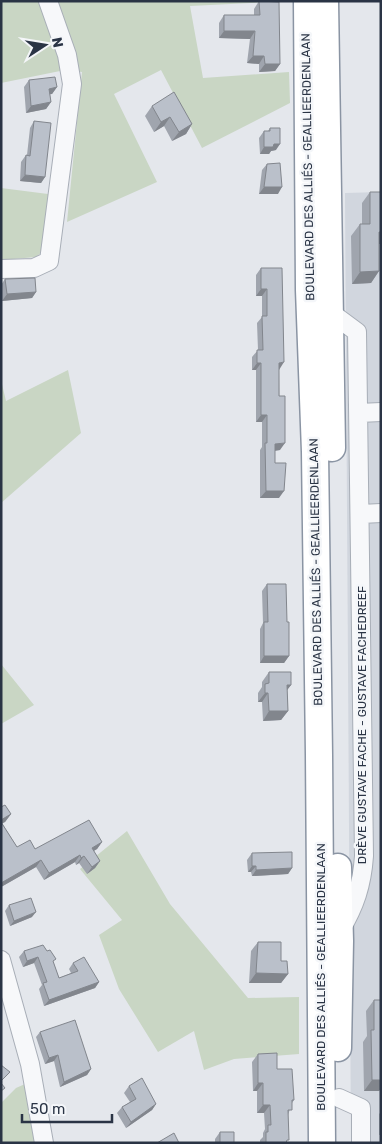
<svg xmlns="http://www.w3.org/2000/svg" width="382" height="1144" font-family="Rubik,sans-serif">
<rect width="100%" height="100%" fill="#e4e7ec"/>
<path fill="#d1d6de" d="M381,192V1143H351L345,193Z"/>
<path fill="#c9d6c4" d="M1,1H291L190,6L203,78L289,72L290,103L202,148L161,70L114,94L157,182L67,222L82,72L65,70L1,83Z
M1,188L48,194L45,249L36,257L1,260Z
M68,370L81,433L1,503V380L6,401Z
M1,664L34,705L1,724Z
M127,831L170,904L248,998L299,997V1054L234,1059L204,1070L194,1031L158,1052L119,989L99,935L122,920L80,869Z
M25,1084L36,1143H1V1103L16,1088Z"/>
<g fill="none" stroke-linecap="round" stroke-linejoin="round">
<defs>
<path id="minor" d="M1,269L34,268L49,261L72,84L67,55L48,1
M324,312H330L357,332L364,856C362,885 355,906 340,931
M359,413L381,412
M361,514L381,513
M1,960L30,1064L44,1143
M339,1098L361,1108V1143"/>
<path id="highway" d="M307,1L309,290L315,452L319,755L322,1143
M325,1L332,448
M338,867L340,941L338,1048"/>
</defs>
<use href="#minor" stroke="#a8aeb7" stroke-width="20"/>
<use href="#highway" stroke="#8a94a3" stroke-width="29"/>
<use href="#minor" stroke="#f7f8fa" stroke-width="18"/>
<use href="#highway" stroke="#fff" stroke-width="26"/>
</g>
<path fill="#a0a5ae" d="M259,1L280,64L275,71L259,72V64L247,63L250,39L219,38V23L224,15H254V9Z
M29,80L57,87L52,94H50L51,102L46,109L26,113L24,87Z
M152,106L192,124L186,134L172,141L164,126L154,132L145,116Z
M34,121L45,177L41,183L20,181L21,162L26,155H27L30,128Z
M270,128L276,150L271,151L269,154H260L259,138L264,131H268Z
M267,164L278,194H259L262,170Z
M370,192H381V244H379V271L371,283L352,284L351,236L360,224H362V203Z
M261,268H282L279,370L280,450L275,451V463L279,498H260V450L262,447V422H256V370H252V357L258,350L257,323L262,317V296H256V275Z
M5,279L36,292L32,298L2,301L1,285Z
M267,584L287,622L289,656L284,663H260V629L263,623L262,591Z
M269,672L291,685L287,690L288,711L281,720L263,721L262,702H258V693L262,687V682Z
M1,807L11,814L5,822L2,823L17,847L35,849L102,842L97,849L94,851L100,861L95,868L87,874L79,863L76,865L75,862L44,880L36,867L1,887Z
M252,853L292,868L288,874L252,876L251,872H248L247,860Z
M9,905L32,917L10,926L5,911Z
M258,942L281,961L288,974L281,983H249L251,951Z
M24,951L53,962L59,978L71,973L69,969L73,963L99,982L95,988L44,1006L39,989L42,985L34,963L23,967L19,957Z
M374,1000L379,1091H364L363,1042L367,1036L366,1011Z
M40,1032L91,1069L87,1075L60,1087L54,1061L45,1064L36,1037Z
M258,1054L277,1069L294,1100L292,1103L288,1115L287,1143H260V1140L263,1137V1133L265,1129L264,1113H257V1091H253L252,1062Z
M129,1086L156,1104L152,1110L126,1128L117,1113L122,1107L130,1102L124,1093Z
M381,1112V1135H379V1114Z
M220,1132L234,1143H215V1139Z"/>
<path fill="#82868d" d="M224,31H255L250,39L219,38Z
M253,56H264L259,64L247,63Z
M265,64H280L275,71L259,72Z
M57,87L52,94L45,95L49,89Z
M51,102L46,109L26,113L31,106Z
M170,117L164,126L154,132L161,122Z
M192,124L186,134L172,141L179,132Z
M274,144H280L276,150L271,151L269,154H260L264,147Z
M25,175L45,177L41,183L20,181Z
M264,187H282L278,194H259Z
M379,232H381V244H370Z
M379,271L371,283L352,284L360,272Z
M261,289H267L262,296H256Z
M36,292L32,298L2,301L7,294Z
M284,362L279,370V363Z
M257,363H261L256,370H252Z
M261,415H267L262,422H256Z
M285,443L280,450L270,451L275,444Z
M266,491H284L279,498H260Z
M264,656H289L284,663H260Z
M287,685H291L284,694Z
M265,693H268L262,702H258Z
M269,711H288L281,720L263,721Z
M11,814L5,822L1,824V820Z
M102,842L97,849L86,855L92,848Z
M80,855L75,862L44,880L49,873Z
M84,856L79,863L76,865L81,858Z
M41,860L36,867L1,887V883Z
M100,861L95,868L87,874L92,867Z
M252,866H256L251,872H248Z
M292,868L288,874L252,876L256,870Z
M36,912L32,917L10,926L14,921Z
M38,957L34,963L23,967L27,961Z
M256,973L288,974L281,983H249Z
M99,982L95,988L44,1006L49,1000Z
M58,1055L54,1061L45,1064L49,1058Z
M91,1069L87,1075L60,1087L64,1082Z
M372,1080H381V1089L379,1091H364Z
M258,1083H263L257,1091H253Z
M156,1104L152,1110L126,1128L131,1122Z
M263,1105H270L264,1113H257Z"/>
<path fill="#bac0ca" stroke="#82868d" d="M259,1L279,2L280,64H265L264,56H253L255,31H224V15H260Z
M55,77L57,87L49,89L51,102L31,106L29,80Z
M174,92L192,124L179,132L170,117L161,122L152,106Z
M34,121L51,123L45,177L25,175L26,155L30,156Z
M270,128H280V144H274L273,147H264V131H270Z
M280,163L282,187H264L267,164Z
M370,192H381V232H379V271L360,272V224H370Z
M261,268H282L284,362L279,363V396H285V443L275,444V463H286L284,491H266L265,443H267V415H261V363H257V350H263L262,316H267V289H261Z
M35,278L36,292L7,294L5,279Z
M267,584H286L287,622H289V656H264V622H268Z
M269,672H291V685H287L288,711H269L268,693H265V684L269,683Z
M5,805L11,814L1,820V807Z
M89,820L102,842L92,848L100,861L92,867L84,856L81,858L80,855L49,873L41,860L1,883V822L17,847L30,840L35,849Z
M292,852V868L256,870V866H252V853Z
M31,898L36,912L14,921L9,905Z
M258,942H281V961H287L288,974L256,973Z
M43,945L47,951L50,950L56,959L53,961L59,978L78,971L73,963L84,957L99,982L49,1000L43,983L47,982L38,957L27,961L24,951Z
M374,1000H381V1080H372L371,1030H374Z
M75,1020L91,1069L64,1082L58,1055L49,1058L40,1032Z
M277,1053V1069H292L294,1100H292V1110H288L289,1140H287L286,1143H266V1132H268V1125H271L270,1105H263V1083H258V1054Z
M1,1065L10,1072L1,1081Z
M142,1078L156,1104L131,1122L122,1107L136,1099L129,1086Z
M1,1083L5,1088L1,1091Z
M220,1132H234V1143H220Z
M174,1133L179,1143H157Z"/>
<g text-anchor="middle" stroke-width="5" stroke-linejoin="round" paint-order="stroke">
<g font-size="12" fill="#2a3445" stroke="#f4f6f9">
<text transform="translate(308 167) rotate(-91)" y="4">BOULEVARD DES ALLIÉS - GEALLIEERDENLAAN</text>
<text transform="translate(316 572) rotate(-91)" y="4">BOULEVARD DES ALLIÉS - GEALLIEERDENLAAN</text>
<text transform="translate(362 725) rotate(-90)" y="4">DRÈVE GUSTAVE FACHE - GUSTAVE FACHEDREEF</text>
<text transform="translate(321 977) rotate(-90)" y="4">BOULEVARD DES ALLIÉS - GEALLIEERDENLAAN</text>
</g>
</g>
<rect width="382" height="1144" fill="none" stroke="#2a3445" stroke-width="5"/>
<g transform="translate(45 45) rotate(78)" stroke="#f4f6f9" stroke-width="4" paint-order="stroke">
<path d="M0-4L9 19L0 12L-9 19Z" fill="#2a3445"/>
<text y="-8" font-size="14" font-weight="bold" text-anchor="middle" fill="#2a3445">N</text>
</g>
<path d="M22 1114v8h90v-8" fill="none" stroke="#2a3445" stroke-width="2.5"/>
<text x="30" y="1114" font-size="15" fill="#2a3445" stroke="#f4f6f9" stroke-width="4" paint-order="stroke">50 m</text>
</svg>
